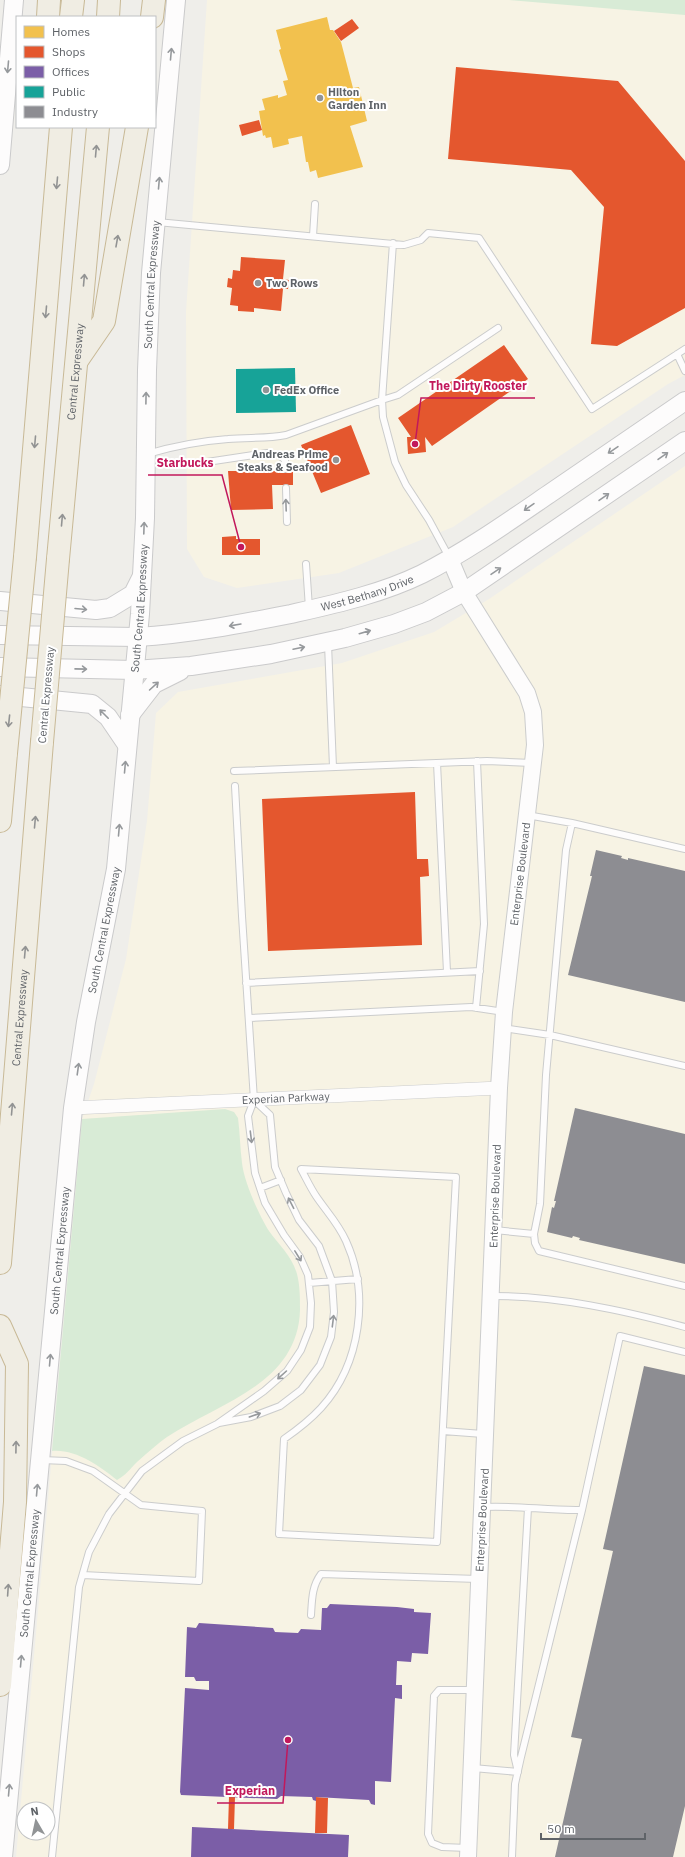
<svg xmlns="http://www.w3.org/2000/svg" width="685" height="1857" font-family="'IBM Plex Sans',sans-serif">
<rect width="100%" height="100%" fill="#efeeea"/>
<path fill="#f7f3e4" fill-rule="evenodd" d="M207,0H685V375L668,384L453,527L339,573L237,588L204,577L187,549L186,312Z
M685,466V1857H16L82,1119L94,1084L126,959L147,821L156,713L178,692L342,663L434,632L489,599ZM24,1809H48V1833H24Z"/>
<path fill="#d8ebd6" d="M509,0H685V15Z
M225,1109L234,1112L238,1118C240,1133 240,1148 242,1163C244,1182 259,1215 269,1231C279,1245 292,1256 297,1274C300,1286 300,1297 300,1310C298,1384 219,1403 167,1437C157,1444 146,1454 137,1462C130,1469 126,1475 117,1480C99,1466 76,1449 52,1451L82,1119Z"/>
<path fill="#f2c14e" d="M327,17L330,30H333L341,42L353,88L359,87L367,121L350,126L363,167L318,178L316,170L310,172L308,162H306L302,136L288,139L289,144L273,148L271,137L266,138L265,135L263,136L259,111L265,110L262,99L278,95V98L287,95L283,81L288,80L279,50L281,49L276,30Z"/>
<path fill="#e4572e" d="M352,19L359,28L341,41L334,31Z
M456,67L618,81L685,161V308L617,346L591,344L604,207L571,170L448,159Z
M259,120L262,130L242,136L239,125Z
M241,257L285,260L283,279L289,280L288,289H283L281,311L254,308V312L238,311V306L230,305L232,288L227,287L228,278L232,279L233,270L240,271Z
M504,345L528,379L432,446L425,437L426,452L408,454L407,437H411L398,418Z
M351,425L370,474L321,493L301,445Z
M228,471H293V485H272L273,509L231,510Z
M236,536V539H260V555H222V537Z
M415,792L417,859H428L429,876L420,877L422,945L268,951L262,799Z
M229,1797H235L234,1829H228Z
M316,1797L328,1798L327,1833H315Z"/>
<path fill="#7b5ea7" d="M330,1604L397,1607L414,1609V1612L431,1613L428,1654L412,1653L411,1662L397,1661L396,1685H402V1699L395,1698L391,1782L375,1781V1805L371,1804L369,1800L316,1797V1801L313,1800L312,1797L281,1796L277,1799L181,1795L180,1792L185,1688L209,1690V1681H196L194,1677H185L187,1627L196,1628L199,1623L273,1628L275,1632L298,1633L301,1629L321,1630L322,1608H327Z
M192,1827L349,1835L348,1857H191Z"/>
<path fill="#17a398" d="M295,368L296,412L236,413V369Z"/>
<path fill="#8d8d92" d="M596,850L622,856L621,858L628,860V858L685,871V1002L568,975L592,876H590Z
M575,1108L685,1134V1264L579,1240L580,1238L573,1236L572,1238L547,1232L552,1207L554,1208L556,1201H554Z
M644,1366L685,1375V1806L673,1857H555L582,1739L571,1737L613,1551L603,1549Z"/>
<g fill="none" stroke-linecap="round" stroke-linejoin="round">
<defs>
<path id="service" d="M157,222L404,245L421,240L428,233L479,238L592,409L685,349
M313,236L315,204
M393,243L382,400L383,417L395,462L406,485L429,520L449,557
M677,354L685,371
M147,454C174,446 201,441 228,439C248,437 267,439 286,435L382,400L398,395L498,328
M207,462L267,453L279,455L285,460V469
M286,488L287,522
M306,564L309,608
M328,644L333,767
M437,763L447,972
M234,771L487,761L532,763
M527,815L572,823L685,849
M246,983L480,971
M476,1008L484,924L477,761
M249,1018L471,1007L504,1012
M503,1028L550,1035L685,1066
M301,1169L456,1177L437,1542L279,1534L284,1439C297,1430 310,1420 321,1408C361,1364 370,1294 346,1241C338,1223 326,1211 316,1196C310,1187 306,1178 301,1169Z
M260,1188L281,1180
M494,1230L534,1234L540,1204L546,1075L566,850L572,823
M534,1234L535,1243L539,1251L685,1286
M309,1283L358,1279
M492,1296C557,1296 622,1310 685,1327
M219,1423L251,1417L280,1406L301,1390L320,1365L331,1337L334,1312L332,1281L319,1246L299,1220L286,1193L275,1167L270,1115L255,1101
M443,1431L483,1434
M42,1460L66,1461L93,1471L141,1505L202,1511L199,1581L83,1575
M483,1507C516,1505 549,1511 582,1510
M311,1615C312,1599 312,1586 321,1574L478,1579
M473,1768L518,1772L514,1755L528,1508
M468,1848L442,1847L432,1843L428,1834L434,1696L439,1690H475
M52,1857L79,1587L89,1552L109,1514L142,1471L183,1441L217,1424L264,1391L287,1371L301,1350L310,1327L311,1303L308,1275L300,1257L284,1235L265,1203L255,1173L248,1116L254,1100L242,916L235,786
M512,1857L515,1784L521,1757L582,1510L620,1336L685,1352"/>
<g id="minor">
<path id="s1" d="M73,1108L499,1088"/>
</g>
<path id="tertiary" d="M450,559L464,592L527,693L533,712L535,745L504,1012L499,1088L468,1857"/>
<g id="secondary">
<path d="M0,165L14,0"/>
<path d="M0,601L96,610L110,608L133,594L142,576"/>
<path id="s2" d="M0,635L137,637C189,634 240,624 291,614C335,604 381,594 422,574C467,551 508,522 549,494C594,463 639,432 685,401"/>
<path d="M0,667L134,670L191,666L271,654L345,638L394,624L426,612L464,592L685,441"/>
<path d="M0,695L92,704L108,717L127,745"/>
<path d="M130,715L154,684L180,671"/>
<path id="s3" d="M3,1857L73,1108L86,1022L116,869L140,614L145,518L147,370L151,273L176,0"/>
</g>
<g id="motorway">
<path d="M48,17L49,0"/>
<path d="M71,17L73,0"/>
<path d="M108,17L109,0"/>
<path d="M152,17L154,0"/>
<path d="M78,359L104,321L137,127"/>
<path d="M25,557L61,127"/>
<path id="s4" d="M58,559L98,127"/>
<path d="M0,821L6,753"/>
<path id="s5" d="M0,1263L42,742"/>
<path d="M0,1326L17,1364L15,1502L0,1685"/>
</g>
</defs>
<use href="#service" stroke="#cbcccc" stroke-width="8"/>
<use href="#minor" stroke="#cbcccc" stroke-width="14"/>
<use href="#tertiary" stroke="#cbcccc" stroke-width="18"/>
<use href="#secondary" stroke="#cacacb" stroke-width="20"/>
<use href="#motorway" stroke="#c8b996" stroke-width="24"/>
<use href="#service" stroke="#fdfcfc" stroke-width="6"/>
<use href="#minor" stroke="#fdfcfc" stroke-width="13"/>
<use href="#tertiary" stroke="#fdfcfc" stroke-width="16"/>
<use href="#secondary" stroke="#fdfcfc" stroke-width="18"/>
<use href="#motorway" stroke="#f0ede3" stroke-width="22"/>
<defs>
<path id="motorway-bridge" d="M42,742L58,559
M6,753L25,557"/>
</defs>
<use href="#motorway-bridge" stroke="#c8b996" stroke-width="24" stroke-linecap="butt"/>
<use href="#motorway-bridge" stroke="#f0ede3" stroke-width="22"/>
</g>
<defs><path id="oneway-shaft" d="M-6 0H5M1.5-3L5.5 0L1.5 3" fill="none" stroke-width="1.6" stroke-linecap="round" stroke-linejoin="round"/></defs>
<g stroke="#96999c">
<use href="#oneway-shaft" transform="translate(171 54) rotate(-85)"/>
<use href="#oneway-shaft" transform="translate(8 67) rotate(95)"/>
<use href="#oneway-shaft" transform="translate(159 183) rotate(-85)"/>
<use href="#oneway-shaft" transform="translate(146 398) rotate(-89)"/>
<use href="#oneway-shaft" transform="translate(613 450) rotate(146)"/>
<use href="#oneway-shaft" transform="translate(663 456) rotate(-35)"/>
<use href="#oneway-shaft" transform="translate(604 497) rotate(-35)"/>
<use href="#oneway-shaft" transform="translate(286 505) rotate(-92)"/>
<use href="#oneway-shaft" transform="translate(529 507) rotate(145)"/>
<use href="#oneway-shaft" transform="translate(144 528) rotate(-88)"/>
<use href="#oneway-shaft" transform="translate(496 571) rotate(-34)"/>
<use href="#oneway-shaft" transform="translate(81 609) rotate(5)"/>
<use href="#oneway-shaft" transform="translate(235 625) rotate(170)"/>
<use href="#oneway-shaft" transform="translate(365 632) rotate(-16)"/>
<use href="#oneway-shaft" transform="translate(299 648) rotate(-12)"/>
<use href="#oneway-shaft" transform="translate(81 669) rotate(1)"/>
<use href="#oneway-shaft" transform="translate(154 686) rotate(-42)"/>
<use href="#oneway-shaft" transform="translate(104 714) rotate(-135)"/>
<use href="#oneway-shaft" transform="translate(125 767) rotate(-85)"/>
<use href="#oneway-shaft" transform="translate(119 830) rotate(-85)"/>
<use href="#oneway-shaft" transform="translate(78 1069) rotate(-82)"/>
<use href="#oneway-shaft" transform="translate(251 1137) rotate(83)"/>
<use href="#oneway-shaft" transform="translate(291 1203) rotate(-117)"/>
<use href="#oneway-shaft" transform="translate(298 1256) rotate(58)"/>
<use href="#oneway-shaft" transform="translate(333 1321) rotate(-83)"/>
<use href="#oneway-shaft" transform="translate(50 1360) rotate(-85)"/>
<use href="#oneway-shaft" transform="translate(282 1375) rotate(138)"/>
<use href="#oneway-shaft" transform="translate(255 1415) rotate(-19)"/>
<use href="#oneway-shaft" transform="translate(37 1490) rotate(-85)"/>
<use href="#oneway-shaft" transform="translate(21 1661) rotate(-85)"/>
<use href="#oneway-shaft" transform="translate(9 1790) rotate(-85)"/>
</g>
<g stroke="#929393">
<use href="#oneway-shaft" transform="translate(96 151) rotate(-85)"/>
<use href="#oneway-shaft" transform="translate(57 183) rotate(95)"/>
<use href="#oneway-shaft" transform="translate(117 241) rotate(-80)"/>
<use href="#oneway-shaft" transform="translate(84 280) rotate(-85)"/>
<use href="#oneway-shaft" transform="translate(46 312) rotate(95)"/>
<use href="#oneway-shaft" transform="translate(35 442) rotate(95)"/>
<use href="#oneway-shaft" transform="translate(62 520) rotate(-85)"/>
<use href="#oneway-shaft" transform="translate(9 721) rotate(96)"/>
<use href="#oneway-shaft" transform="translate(35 822) rotate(-85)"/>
<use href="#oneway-shaft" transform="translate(25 952) rotate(-85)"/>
<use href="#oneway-shaft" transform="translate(12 1109) rotate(-85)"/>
<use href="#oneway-shaft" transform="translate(16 1447) rotate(-89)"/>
<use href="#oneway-shaft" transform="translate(8 1590) rotate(-86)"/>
</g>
<g fill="#919496" stroke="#fff" stroke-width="1.5">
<circle cx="320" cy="98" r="4"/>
<circle cx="258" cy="283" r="4"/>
<circle cx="266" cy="390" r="4"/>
<circle cx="336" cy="460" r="4"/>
</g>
<g text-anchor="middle" stroke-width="4" stroke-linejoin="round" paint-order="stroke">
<g font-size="11" font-weight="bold" fill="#5f6368" stroke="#fff" text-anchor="start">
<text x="328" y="96">Hilton<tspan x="328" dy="13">Garden Inn</tspan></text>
<text x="266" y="287">Two Rows</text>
<text x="274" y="394">FedEx Office</text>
<text x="328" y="458" text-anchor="end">Andreas Prime<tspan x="328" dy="13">Steaks &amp; Seafood</tspan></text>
</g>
<g font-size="11" fill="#5f6368" stroke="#fff">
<text dy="4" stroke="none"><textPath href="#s3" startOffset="1581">South Central Expressway</textPath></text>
<text dy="4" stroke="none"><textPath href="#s4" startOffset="188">Central Expressway</textPath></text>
<text dy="4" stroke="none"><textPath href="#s2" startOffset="372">West Bethany Drive</textPath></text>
<text dy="4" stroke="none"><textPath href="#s3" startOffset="1257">South Central Expressway</textPath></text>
<text transform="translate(46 695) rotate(-85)" y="4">Central Expressway</text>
<text transform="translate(520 874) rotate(-83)" y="4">Enterprise Boulevard</text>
<text dy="4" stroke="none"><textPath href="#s3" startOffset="933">South Central Expressway</textPath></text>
<text dy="4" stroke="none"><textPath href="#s5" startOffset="246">Central Expressway</textPath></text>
<text dy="4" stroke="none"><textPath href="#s1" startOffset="213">Experian Parkway</textPath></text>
<text transform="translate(495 1196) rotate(-88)" y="4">Enterprise Boulevard</text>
<text dy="4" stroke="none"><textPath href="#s3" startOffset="609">South Central Expressway</textPath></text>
<text transform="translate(482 1520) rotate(-87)" y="4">Enterprise Boulevard</text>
<text dy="4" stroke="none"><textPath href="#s3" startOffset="285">South Central Expressway</textPath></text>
</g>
</g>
<path fill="none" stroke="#c2185b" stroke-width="1.5" d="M415 444L421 398H535M241 547L222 475H148M288 1740L283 1803H217"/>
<g fill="#c2185b" stroke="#fff" stroke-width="1.5">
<circle cx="415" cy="444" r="4"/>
<circle cx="241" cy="547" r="4"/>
<circle cx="288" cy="1740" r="4"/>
</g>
<g font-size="12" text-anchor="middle" font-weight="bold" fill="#c2185b" stroke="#fff" stroke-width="4" stroke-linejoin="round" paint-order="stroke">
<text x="478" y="390">The Dirty Rooster</text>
<text x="185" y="467">Starbucks</text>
<text x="250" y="1795">Experian</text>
</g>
<rect x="16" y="16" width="140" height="112" fill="#ffffff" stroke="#bfc1c3"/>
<rect x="24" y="26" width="20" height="12" fill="#f2c14e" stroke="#bfc1c3"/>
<text x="52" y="36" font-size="12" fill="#5f6368">Homes</text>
<rect x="24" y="46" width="20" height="12" fill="#e4572e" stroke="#bfc1c3"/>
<text x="52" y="56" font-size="12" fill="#5f6368">Shops</text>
<rect x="24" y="66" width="20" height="12" fill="#7b5ea7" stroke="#bfc1c3"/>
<text x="52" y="76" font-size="12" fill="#5f6368">Offices</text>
<rect x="24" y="86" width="20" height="12" fill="#17a398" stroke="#bfc1c3"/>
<text x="52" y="96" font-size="12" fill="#5f6368">Public</text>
<rect x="24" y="106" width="20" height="12" fill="#8d8d92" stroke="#bfc1c3"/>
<text x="52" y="116" font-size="12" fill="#5f6368">Industry</text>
<g transform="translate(36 1821) rotate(351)"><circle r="19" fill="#ffffff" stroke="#bfc1c3"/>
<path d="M0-3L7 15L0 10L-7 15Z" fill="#919496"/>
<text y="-6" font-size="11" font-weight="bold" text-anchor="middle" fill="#5f6368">N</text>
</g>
<path d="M541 1833v6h104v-6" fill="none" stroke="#5f6368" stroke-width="2"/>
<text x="547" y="1833" font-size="12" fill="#5f6368" stroke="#ffffff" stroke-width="3" paint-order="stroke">50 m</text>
</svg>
